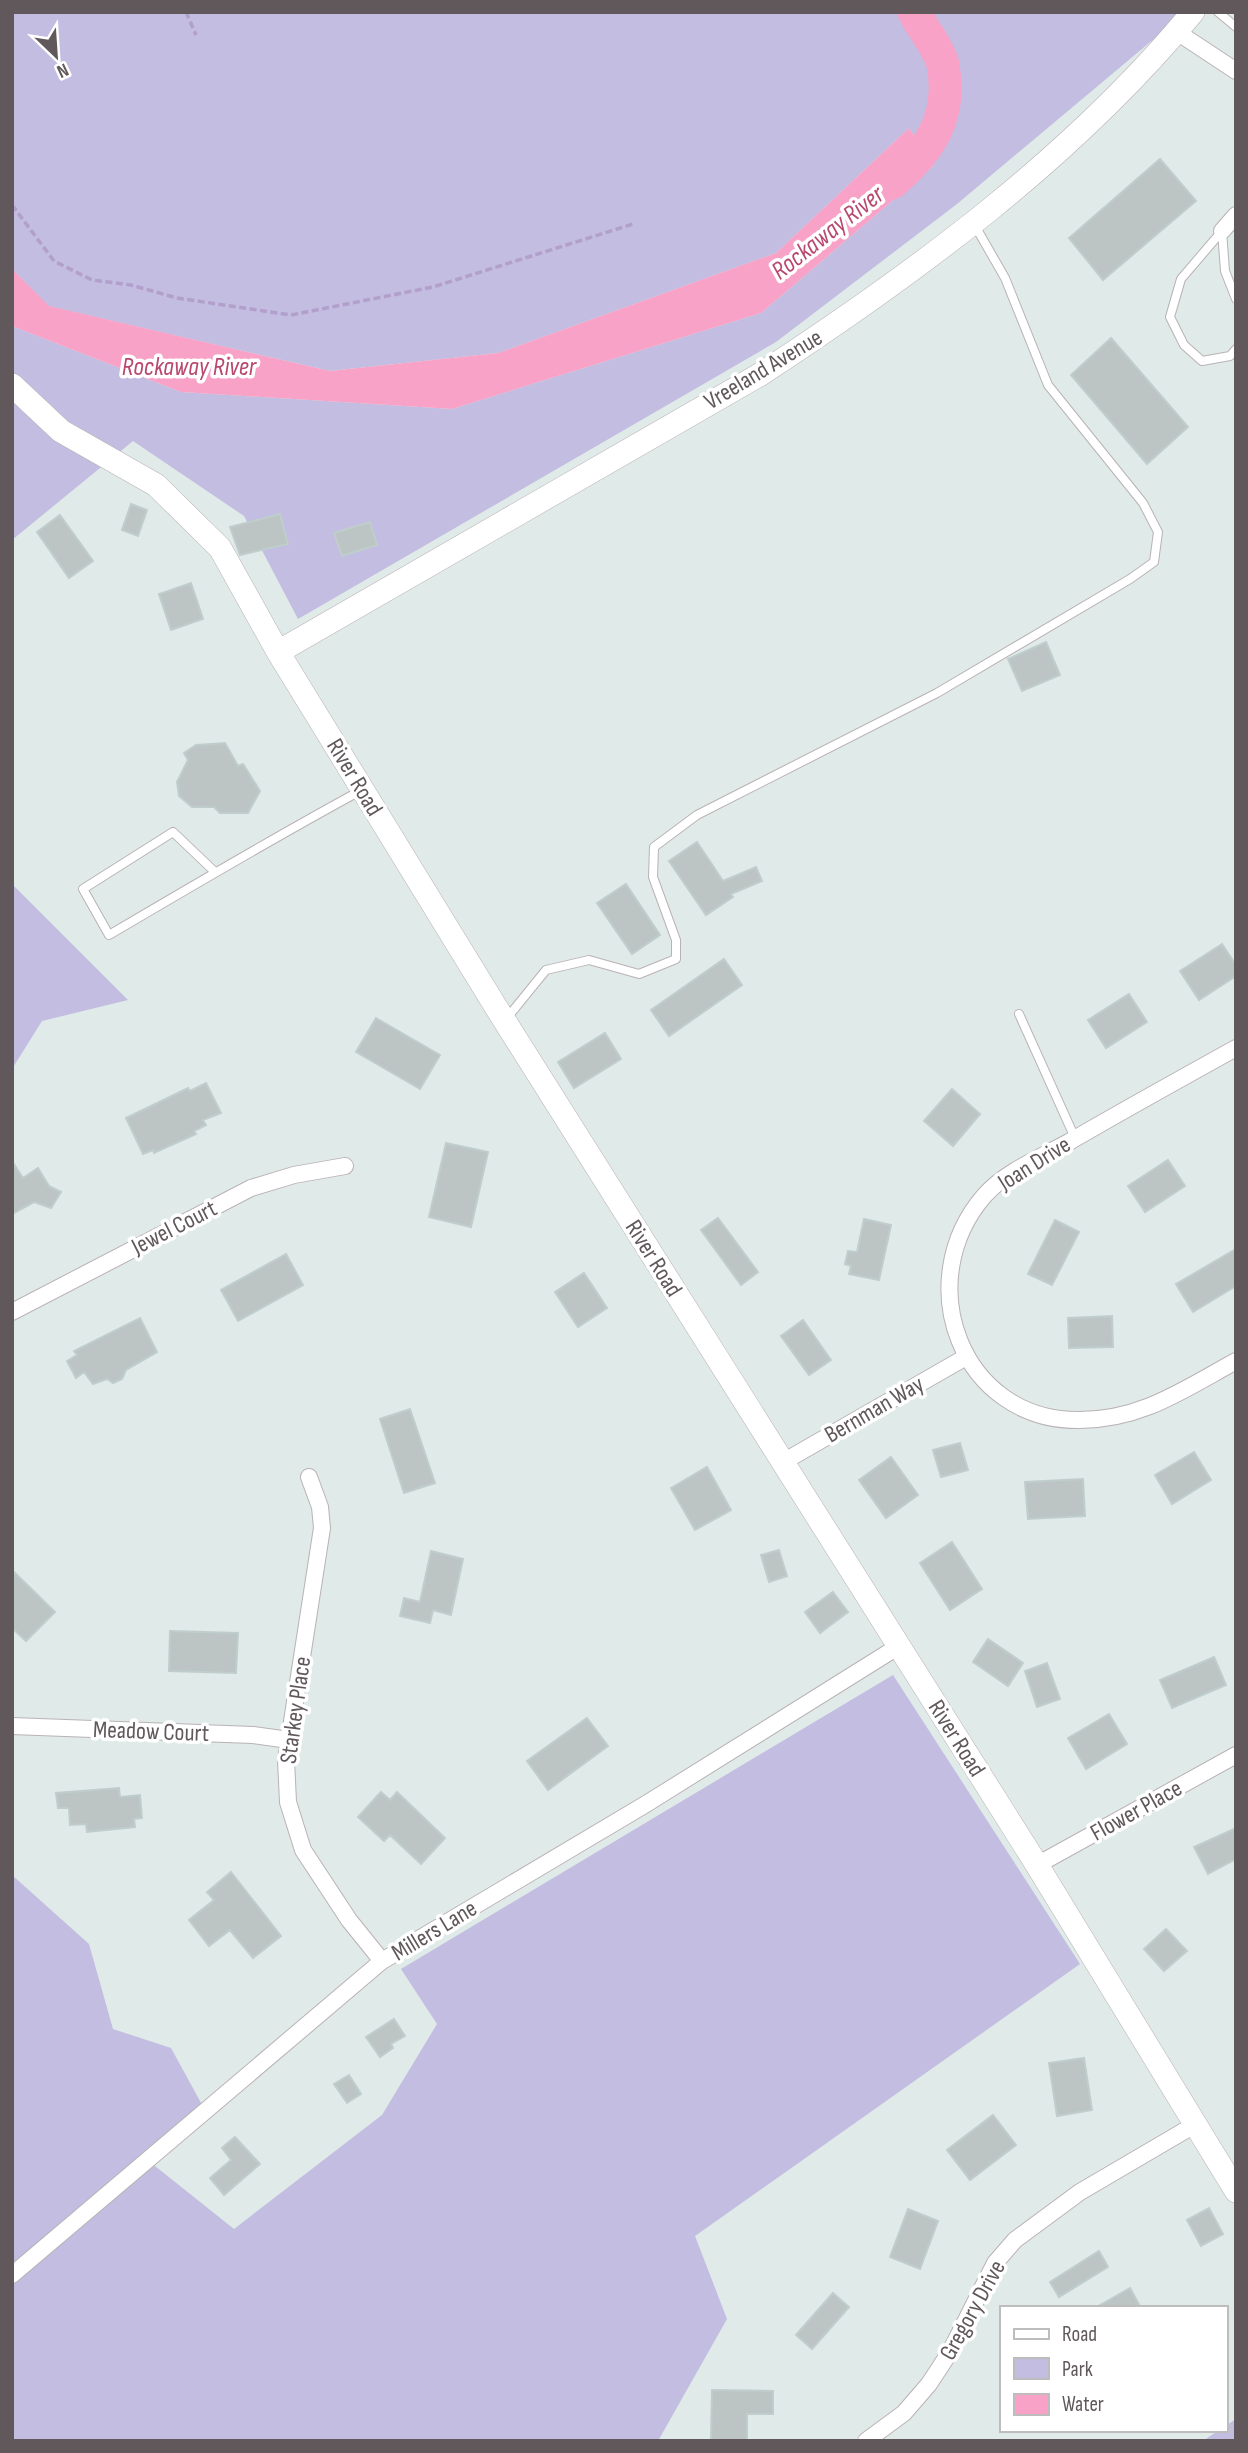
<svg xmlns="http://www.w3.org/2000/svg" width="1248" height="2453" font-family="'Sofia Sans Condensed',sans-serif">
<rect width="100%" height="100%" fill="#e0eae9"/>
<path fill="#c2bde1" d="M12,12H1186L957,204L776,342L298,619L244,516L133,441L12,540V326L181,392L452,409L761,313L933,166L909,128L776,253L498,353L330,371L48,306L12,269Z
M12,884L128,1000L42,1021L12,1069Z
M893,1675L1080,1964L695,2236L727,2319L658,2441H12V1875L89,1944L113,2029L171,2048L206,2112L150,2162L234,2229L382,2115L437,2024L401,1969Z
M1236,2419V2441H1203L1219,2430H1225V2426Z"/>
<path fill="#f8a2c7" d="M909,128L933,166L761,313L452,409L181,392L12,326V269L49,306L330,371L498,353L776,253Z"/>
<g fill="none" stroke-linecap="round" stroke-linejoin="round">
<path stroke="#f8a2c7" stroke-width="33" d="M892,183C929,151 953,118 943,65C939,48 922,28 914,12"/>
</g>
<path fill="#bcc5c4" stroke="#bfcecc" stroke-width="2" d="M1160,159L1196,201L1103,280L1069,238Z
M1111,338L1188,427L1147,464L1071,375Z
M131,504L147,510L138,536L122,530Z
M280,514L288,544L240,555L230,527Z
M60,515L93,561L69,578L37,532Z
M370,522L377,545L342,556L334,533Z
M191,583L203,619L171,630L159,594Z
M1046,642L1060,675L1022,691L1008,659Z
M225,743L238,766L243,764L260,791L248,813H220L214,807H192L179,796L177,782L188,760L184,753L196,745Z
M697,842L723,881L756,867L762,881L731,894L733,897L706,915L669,861Z
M626,884L660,935L632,954L597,903Z
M1222,944L1236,965V976L1199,1000L1180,971Z
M724,959L742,985L669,1036L651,1010Z
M1129,994L1147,1022L1106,1048L1088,1020Z
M376,1018L440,1055L420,1089L356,1052Z
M605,1033L621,1059L574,1088L558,1062Z
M206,1083L221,1113L203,1120L206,1125L194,1131L196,1134L154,1153L153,1150L143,1154L126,1118L188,1088L190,1091Z
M952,1089L980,1114L953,1146L924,1121Z
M446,1143L488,1152L471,1227L429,1217Z
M1168,1160L1185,1186L1145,1212L1128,1186Z
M12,1161L23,1178L38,1168L49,1186L61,1192L51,1208L34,1202L12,1214Z
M718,1218L758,1272L741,1285L701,1230Z
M864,1219L891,1225L879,1280L849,1274L851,1266L845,1264L848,1251L857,1252Z
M1055,1220L1079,1232L1052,1285L1028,1274Z
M1236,1249V1286L1193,1312L1176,1284Z
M286,1254L303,1285L238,1321L221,1290Z
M584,1273L607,1308L578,1327L555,1292Z
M1112,1316L1113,1347L1069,1348L1068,1318Z
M140,1318L157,1352L126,1370L122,1379L113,1383L107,1379L93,1384L84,1372L76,1378L67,1361L77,1355L74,1351Z
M803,1320L831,1360L809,1375L781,1336Z
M410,1409L435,1483L404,1493L380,1419Z
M960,1443L968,1470L941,1477L933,1450Z
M1194,1452L1211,1480L1172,1504L1155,1475Z
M891,1457L918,1495L886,1518L859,1480Z
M707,1467L731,1510L695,1530L671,1488Z
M1083,1479L1085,1516L1028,1519L1025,1482Z
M952,1542L982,1589L950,1610L920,1563Z
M779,1550L787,1576L769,1582L761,1555Z
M431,1551L463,1559L451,1615L433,1610L430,1623L400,1616L404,1598L420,1602Z
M12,1570L55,1612L26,1641L12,1628Z
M833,1592L848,1612L820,1633L805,1612Z
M170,1631L238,1633L236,1673L169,1671Z
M988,1639L1023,1663L1008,1686L973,1662Z
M1214,1657L1226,1685L1172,1708L1160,1680Z
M1047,1663L1060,1699L1037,1707L1025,1671Z
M1109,1714L1127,1744L1086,1769L1068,1738Z
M587,1718L608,1746L548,1790L527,1761Z
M119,1788L120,1797L140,1795L142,1818L134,1819L135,1827L87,1832L86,1824L70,1825L69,1808H58L56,1793Z
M381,1792L390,1800L397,1792L445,1838L421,1864L390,1835L384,1841L358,1817Z
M1236,1828V1859L1208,1874L1194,1847Z
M231,1872L281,1936L253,1958L230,1930L209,1946L189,1920L214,1900L207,1892Z
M1166,1929L1187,1951L1164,1971L1144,1949Z
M394,2019L405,2036L391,2044L393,2048L380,2057L366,2037Z
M1084,2058L1092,2110L1057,2116L1049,2063Z
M349,2075L361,2094L347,2103L334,2084Z
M993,2115L1016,2145L970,2180L947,2150Z
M235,2137L260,2164L224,2195L210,2178L231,2160L222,2148Z
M1209,2208L1223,2234L1201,2246L1187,2220Z
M908,2209L938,2221L920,2269L890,2257Z
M1099,2251L1108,2267L1059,2297L1050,2282Z
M1130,2288L1141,2308H1095Z
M833,2293L849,2307L812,2349L796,2335Z
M712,2390L773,2391V2414H747V2441H711Z"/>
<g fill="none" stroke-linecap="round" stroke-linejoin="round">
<defs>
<path id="lane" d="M1218,12L1236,27
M1236,299L1225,271L1222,231L1181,279L1170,317L1184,345L1202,361L1230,356L1236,349
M215,872L173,832L83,889L109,935C192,886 275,837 360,791
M1019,1014L1075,1138
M507,1018L546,970L589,960L639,974L676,959V940L653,877L654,847L697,815L937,693L1130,579L1154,562L1158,532L1143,503L1048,385L1005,278L974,224"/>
<path id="street" d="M1177,32L1236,71
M1222,231L1236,215
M1236,1048C1180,1079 1124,1110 1069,1142C1040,1158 1006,1171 984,1196C910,1282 961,1421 1079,1420C1141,1420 1183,1390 1236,1361
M12,1312L251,1188L294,1175L345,1166
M783,1462L966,1357
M309,1477L320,1507L322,1528L286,1760L288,1802L303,1850L349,1920L382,1961
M12,1726L253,1735L289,1740
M1037,1865L1236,1755
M12,2275L382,1961L646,1804L899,1646
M866,2441L904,2413L929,2384L950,2352L995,2263L1015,2240L1080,2192L1196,2124"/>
<path id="secondary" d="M12,385L61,431L156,485L220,548L278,652L499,1012L1037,1865L1236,2191
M278,652L761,374C918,271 1073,157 1193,12"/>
</defs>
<use href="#lane" stroke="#bab2b5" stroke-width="10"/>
<use href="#street" stroke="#bab2b5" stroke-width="18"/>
<use href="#secondary" stroke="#b9b1b3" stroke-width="24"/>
<path stroke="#b29fcc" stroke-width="3.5" stroke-dasharray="7 3.5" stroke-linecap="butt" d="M186,12L196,35
M12,205L54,261L92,280L131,285L177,298L291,315L433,287L633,224"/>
<use href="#lane" stroke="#fff" stroke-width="8"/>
<use href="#street" stroke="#fff" stroke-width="16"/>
<use href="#secondary" stroke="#fff" stroke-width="23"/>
</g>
<g text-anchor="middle" stroke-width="7" stroke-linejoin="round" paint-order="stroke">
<g font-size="24" fill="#60585b" stroke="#fff">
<text transform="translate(763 369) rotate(-31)" y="8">Vreeland Avenue</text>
<text transform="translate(355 777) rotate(59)" y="8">River Road</text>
<text transform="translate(1034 1163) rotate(-32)" y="8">Joan Drive</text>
<text transform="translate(174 1227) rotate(-27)" y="8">Jewel Court</text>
<text transform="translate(654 1258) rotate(58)" y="8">River Road</text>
<text transform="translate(874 1409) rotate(-30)" y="8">Bernman Way</text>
<text transform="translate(295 1710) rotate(-82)" y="8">Starkey Place</text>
<text transform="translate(151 1731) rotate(2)" y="8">Meadow Court</text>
<text transform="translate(957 1738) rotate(58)" y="8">River Road</text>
<text transform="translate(1136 1810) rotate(-29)" y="8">Flower Place</text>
<text transform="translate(434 1930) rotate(-31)" y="8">Millers Lane</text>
<text transform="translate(972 2310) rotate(-61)" y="8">Gregory Drive</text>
</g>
<g font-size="26" font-style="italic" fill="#b8486f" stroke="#fff">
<text transform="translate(827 232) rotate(-38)" y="9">Rockaway River</text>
<text x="189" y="375">Rockaway River</text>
</g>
</g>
<rect width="1248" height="2453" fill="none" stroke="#60585b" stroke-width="28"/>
<rect x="1000" y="2306" width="228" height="126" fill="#ffffff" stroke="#bfbcbd" stroke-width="2"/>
<rect x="1014" y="2329" width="35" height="10" fill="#ffffff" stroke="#bfbcbd" stroke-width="2"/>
<text x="1062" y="2341" font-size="21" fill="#60585b">Road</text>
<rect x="1014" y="2358" width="35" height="21" fill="#c2bde1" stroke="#bfbcbd" stroke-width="2"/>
<text x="1062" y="2376" font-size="21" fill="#60585b">Park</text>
<rect x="1014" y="2394" width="35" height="21" fill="#f8a2c7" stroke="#bfbcbd" stroke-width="2"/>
<text x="1062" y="2411" font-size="21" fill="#60585b">Water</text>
<g transform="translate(56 56) rotate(155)" stroke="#ffffff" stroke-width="5" paint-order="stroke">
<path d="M0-5L12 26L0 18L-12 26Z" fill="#60585b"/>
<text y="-10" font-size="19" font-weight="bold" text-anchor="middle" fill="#60585b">N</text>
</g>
</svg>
